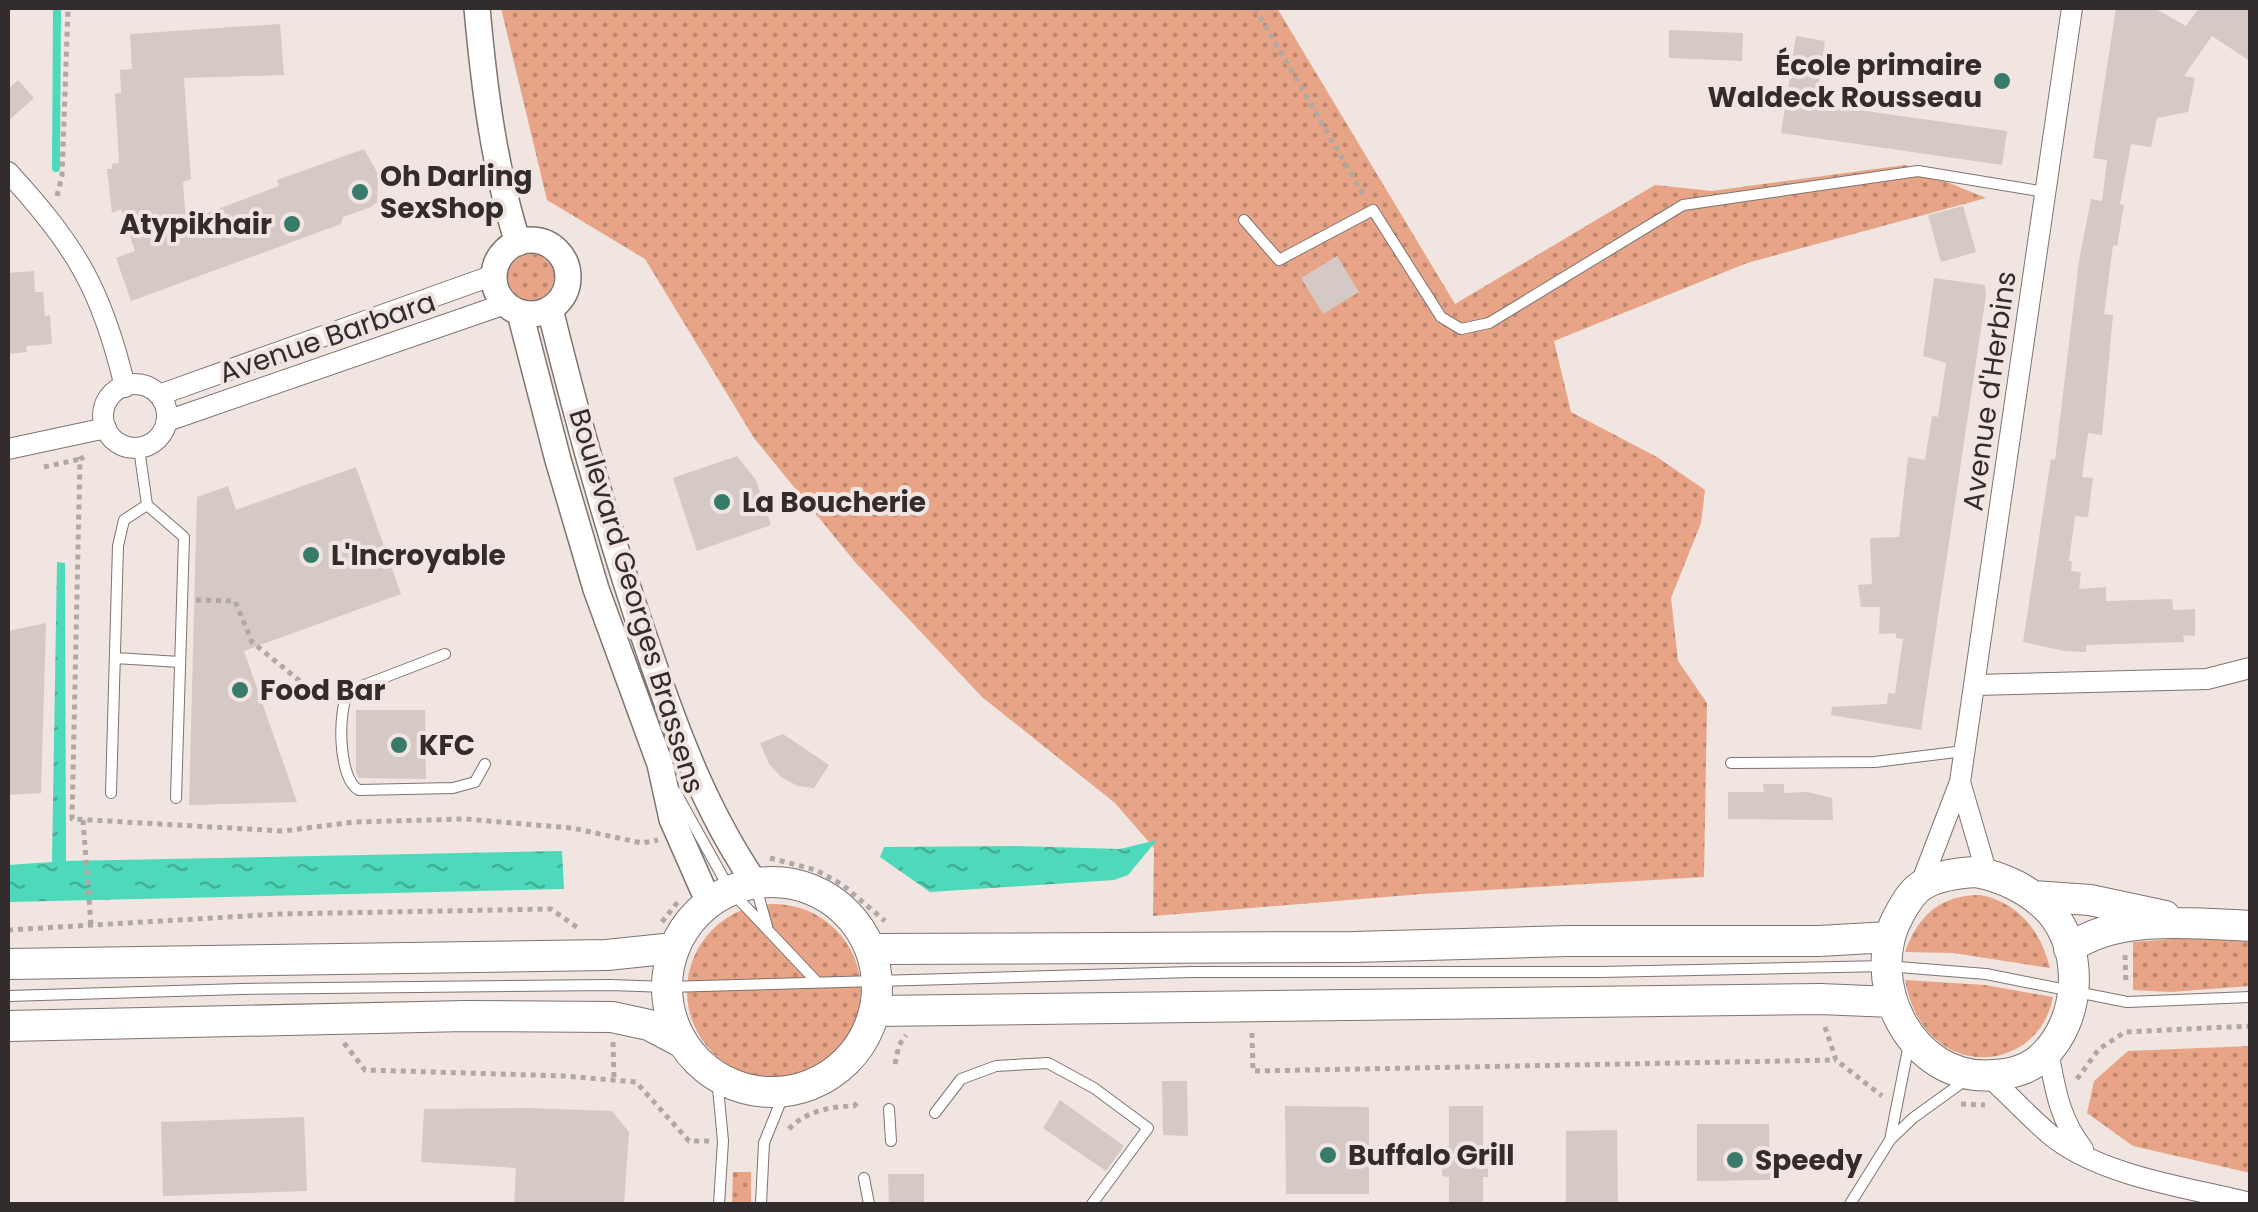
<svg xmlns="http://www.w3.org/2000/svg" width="2258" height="1212" font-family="Poppins,sans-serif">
<defs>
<pattern id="grass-dots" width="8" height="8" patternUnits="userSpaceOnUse" patternTransform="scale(2.5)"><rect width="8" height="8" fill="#e7a487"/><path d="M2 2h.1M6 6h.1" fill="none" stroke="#bc866f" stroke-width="1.8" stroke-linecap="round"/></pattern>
<pattern id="water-ripples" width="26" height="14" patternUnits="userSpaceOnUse" patternTransform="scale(2.5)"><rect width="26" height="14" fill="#4ed9bb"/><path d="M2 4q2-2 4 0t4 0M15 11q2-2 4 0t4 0" fill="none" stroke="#41b098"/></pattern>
</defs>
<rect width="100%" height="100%" fill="#f0e5e0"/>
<path fill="url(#grass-dots)" d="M501,8H1277L1455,304L1655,185L1712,191L1905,165L1986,198L1747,263L1554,341L1571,412L1657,457L1705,490L1701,523L1671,598L1678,661L1707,703L1704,877L1422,894L1153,916L1154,848L1115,803L982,697L855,562L754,438L645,259L547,200Z
M508 277a23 23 0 1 1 46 0a23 23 0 1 1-46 0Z
M1980,895C2018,902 2041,931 2050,968L1953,953L1905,952C1918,916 1940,895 1980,895Z
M687 991a87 87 0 1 1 174 0a87 87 0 1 1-174 0Z
M2185,938L2250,942V986L2171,992L2133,990V942Z
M1905,980L1985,985L2053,997C2043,1054 1975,1078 1932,1036C1917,1021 1909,1001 1905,980Z
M2250,1046V1173L2133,1146L2087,1113L2094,1081L2128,1051Z
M733,1172H751V1204H732Z"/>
<path fill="url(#water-ripples)" d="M57,562L65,563L66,861L562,851L564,889L8,902V865L52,862Z
M1157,840L1128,875L1114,880L930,892L880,857L884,847L1016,846L1120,849Z"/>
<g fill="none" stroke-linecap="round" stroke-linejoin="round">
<path stroke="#4ed9bb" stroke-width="8" d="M56,168L57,8"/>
</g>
<path fill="#d4c9c5" d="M2116,8H2154L2186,26L2199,8H2250V61L2212,36L2184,76L2195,78L2188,112L2157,118L2151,147L2131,144L2120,204L2124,205L2117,246L2113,245L2104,314L2113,315L2102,435L2088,433L2082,477L2093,478L2088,517L2075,516L2069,561H2072L2071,571L2081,572L2079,589L2106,587V601L2172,599L2173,610L2195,609V636L2183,635L2184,642L2086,645V652L2065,651L2023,642L2051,459L2055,460L2079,261L2091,199L2102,201L2107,160L2093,158Z
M280,24L284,75L184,78L191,179L183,182L186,221L279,186L277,180L364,149L381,179L378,181L377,202L371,207L343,217L341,224L131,301L116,258L135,251L121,209L112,213L107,169H112V164L119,163L115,94L121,93L120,70L132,69L130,34Z
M1669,30L1743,33L1742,61L1669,58Z
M1796,36L1825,41L1816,104L2007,131L2002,165L1781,133Z
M18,80L34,98L8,121V89Z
M1963,206L1976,252L1941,262L1928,215Z
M1337,256L1359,292L1323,314L1301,278Z
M34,271L35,292H43L45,316L50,315L52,344L26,346L27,352L8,354V273Z
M1934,278L1985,285L1986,295L1921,730L1831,715L1832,707L1887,704L1888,693L1895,694L1903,639L1896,638V633L1879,634L1880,607H1861L1858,585L1872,584L1870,538L1899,537L1908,457L1925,460L1932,416L1938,417L1946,363L1923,356Z
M737,456L756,480L771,525L697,551L673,478Z
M356,467L401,594L244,651L297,802L189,805L197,497L228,486L236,510Z
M46,623L41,793L8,795V631Z
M356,710H425L426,779L359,778L356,772Z
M783,734L829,765L814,788L798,786L781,777L769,764L760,743Z
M1763,784H1784V793L1808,792L1832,798L1833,820L1728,819V792H1764Z
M1162,1081H1187L1188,1136L1163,1135Z
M1060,1100L1124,1146L1106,1171L1043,1128Z
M1285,1106L1369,1107V1194H1286Z
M1449,1106H1483V1146L1488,1147V1177H1483V1204H1449V1177L1442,1176V1146H1449Z
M527,1108L612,1111L629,1132L624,1204H514L516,1168L421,1162L424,1109Z
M304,1117L307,1191L163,1196L161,1122Z
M1697,1124H1769L1770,1180L1697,1181Z
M1617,1130L1618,1204H1566V1131Z
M888,1174H924V1204H889Z"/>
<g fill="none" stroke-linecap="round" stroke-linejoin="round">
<defs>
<path id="service" d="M1244,220L1279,260L1373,210L1441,317L1461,329L1489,323L1683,205L1918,171L2045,192
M139,448L147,505L184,537L176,798
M445,654L349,691C337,709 338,780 359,790L453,788L475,782L485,764
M115,658L180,662
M1731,763L1875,762L1964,751
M675,791L730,890L816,981
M111,793L118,546L124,520L147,505
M755,884L767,926
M8,996L241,989L610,985L667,987L1192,972H1600L1886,966L1986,974L2127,1002L2250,997
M717,1077L723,1141L719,1204
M889,1109L891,1141
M935,1113L961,1079L996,1066L1048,1063L1094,1088L1148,1128L1092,1204
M1890,1140L1909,1044
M864,1178L869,1204
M761,1204L764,1143L785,1091
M1850,1204L1890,1140L1913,1118L1967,1079"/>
<path id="minor" d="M8,172C75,245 102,289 125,387
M103 416a32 32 0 1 1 64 0a32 32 0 1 1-64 0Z
M159,395L494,275
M167,421L505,304
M8,449L106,428
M1975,685L2207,679L2250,668
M1960,782L1987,874
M1920,886L1960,782L2072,8
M2048,1051C2055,1088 2059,1119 2083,1149
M1988,1076C2011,1096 2033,1122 2057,1140C2107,1177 2191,1188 2250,1203"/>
<path id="tertiary" d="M477,8C484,86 494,168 518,243
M494 277a37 37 0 1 1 74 0a37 37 0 1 1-74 0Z
M550,309C579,426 610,540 650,654C677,734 707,813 755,883
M520,313L558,460L596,589L660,764L672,819L709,903"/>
<path id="secondary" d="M1976,872C2003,877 2030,890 2049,910C2085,949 2081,1020 2043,1056C2030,1069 2012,1074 1994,1075C1911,1083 1861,980 1900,913C1906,902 1913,890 1924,884C1940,875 1958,873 1976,872Z
M667 987a105 105 0 1 1 210 0a105 105 0 1 1-210 0Z
M2033,896L2090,900L2165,916
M870,949L1354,947L1569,941H1819L1889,937
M2069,949C2115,914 2195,923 2250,926
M8,964L607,955L674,948
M874,1011L1820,999L1892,1002
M8,1026L466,1016L612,1017L649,1025L683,1043"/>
</defs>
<use href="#service" stroke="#7e7470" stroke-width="12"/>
<use href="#minor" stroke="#7e7470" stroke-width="22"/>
<use href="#tertiary" stroke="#7e7470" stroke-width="28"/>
<use href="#secondary" stroke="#7e7470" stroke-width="32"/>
<path stroke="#b1a8a4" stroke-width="5" stroke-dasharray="5 5" stroke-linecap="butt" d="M1255,8L1366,199
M57,196L62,176L68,8
M84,457L80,459L72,819L283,831L354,822L465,819L572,828L642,843L658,840
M44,467L80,459
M196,600L235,601L252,642L301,682
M83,820L91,925
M770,858L816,870L843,885L885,921
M662,922L680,899
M8,930L280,914L551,909L578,928
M2125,955L2126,984
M1825,1027L1836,1060L1882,1096
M1252,1033L1253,1071L1836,1060
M613,1042L614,1079
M344,1043L365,1070L565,1076L636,1082L689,1141H709
M895,1064L899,1045L906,1035
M2077,1079L2099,1049L2125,1032L2250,1026
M1961,1104L1985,1105
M789,1129C804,1112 831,1106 854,1106L858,1102"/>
<use href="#service" stroke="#fff" stroke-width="10"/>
<use href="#minor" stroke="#fff" stroke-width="20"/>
<use href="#tertiary" stroke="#fff" stroke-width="25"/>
<use href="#secondary" stroke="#fff" stroke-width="30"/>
</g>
<g fill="#397b6b" stroke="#f0e5e0" stroke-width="4">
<circle cx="2002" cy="81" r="10"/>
<circle cx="360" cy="192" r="10"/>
<circle cx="292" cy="224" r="10"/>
<circle cx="722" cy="502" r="10"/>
<circle cx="311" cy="555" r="10"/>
<circle cx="240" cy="690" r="10"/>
<circle cx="399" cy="745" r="10"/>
<circle cx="1328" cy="1155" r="10"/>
<circle cx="1735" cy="1160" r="10"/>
</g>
<g text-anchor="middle" stroke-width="8" stroke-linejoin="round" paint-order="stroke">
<g font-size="28" font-weight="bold" fill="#322d2c" stroke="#f0e5e0" text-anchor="start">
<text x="1982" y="75" text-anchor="end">École primaire<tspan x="1982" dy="32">Waldeck Rousseau</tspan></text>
<text x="380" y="186">Oh Darling<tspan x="380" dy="32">SexShop</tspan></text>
<text x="272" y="234" text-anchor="end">Atypikhair</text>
<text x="742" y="512">La Boucherie</text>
<text x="331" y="565">L'Incroyable</text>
<text x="260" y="700">Food Bar</text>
<text x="419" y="755">KFC</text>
<text x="1348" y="1165">Buffalo Grill</text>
<text x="1755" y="1170">Speedy</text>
</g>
<g font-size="28" fill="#322d2c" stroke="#f0e5e0">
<text transform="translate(327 337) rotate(-19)" y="10">Avenue Barbara</text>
<text transform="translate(1989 391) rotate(-82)" y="10">Avenue d'Herbins</text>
<text transform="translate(637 601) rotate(73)" y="10">Boulevard Georges Brassens</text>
</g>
</g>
<rect width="2258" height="1212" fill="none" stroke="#322d2c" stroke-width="20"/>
</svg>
